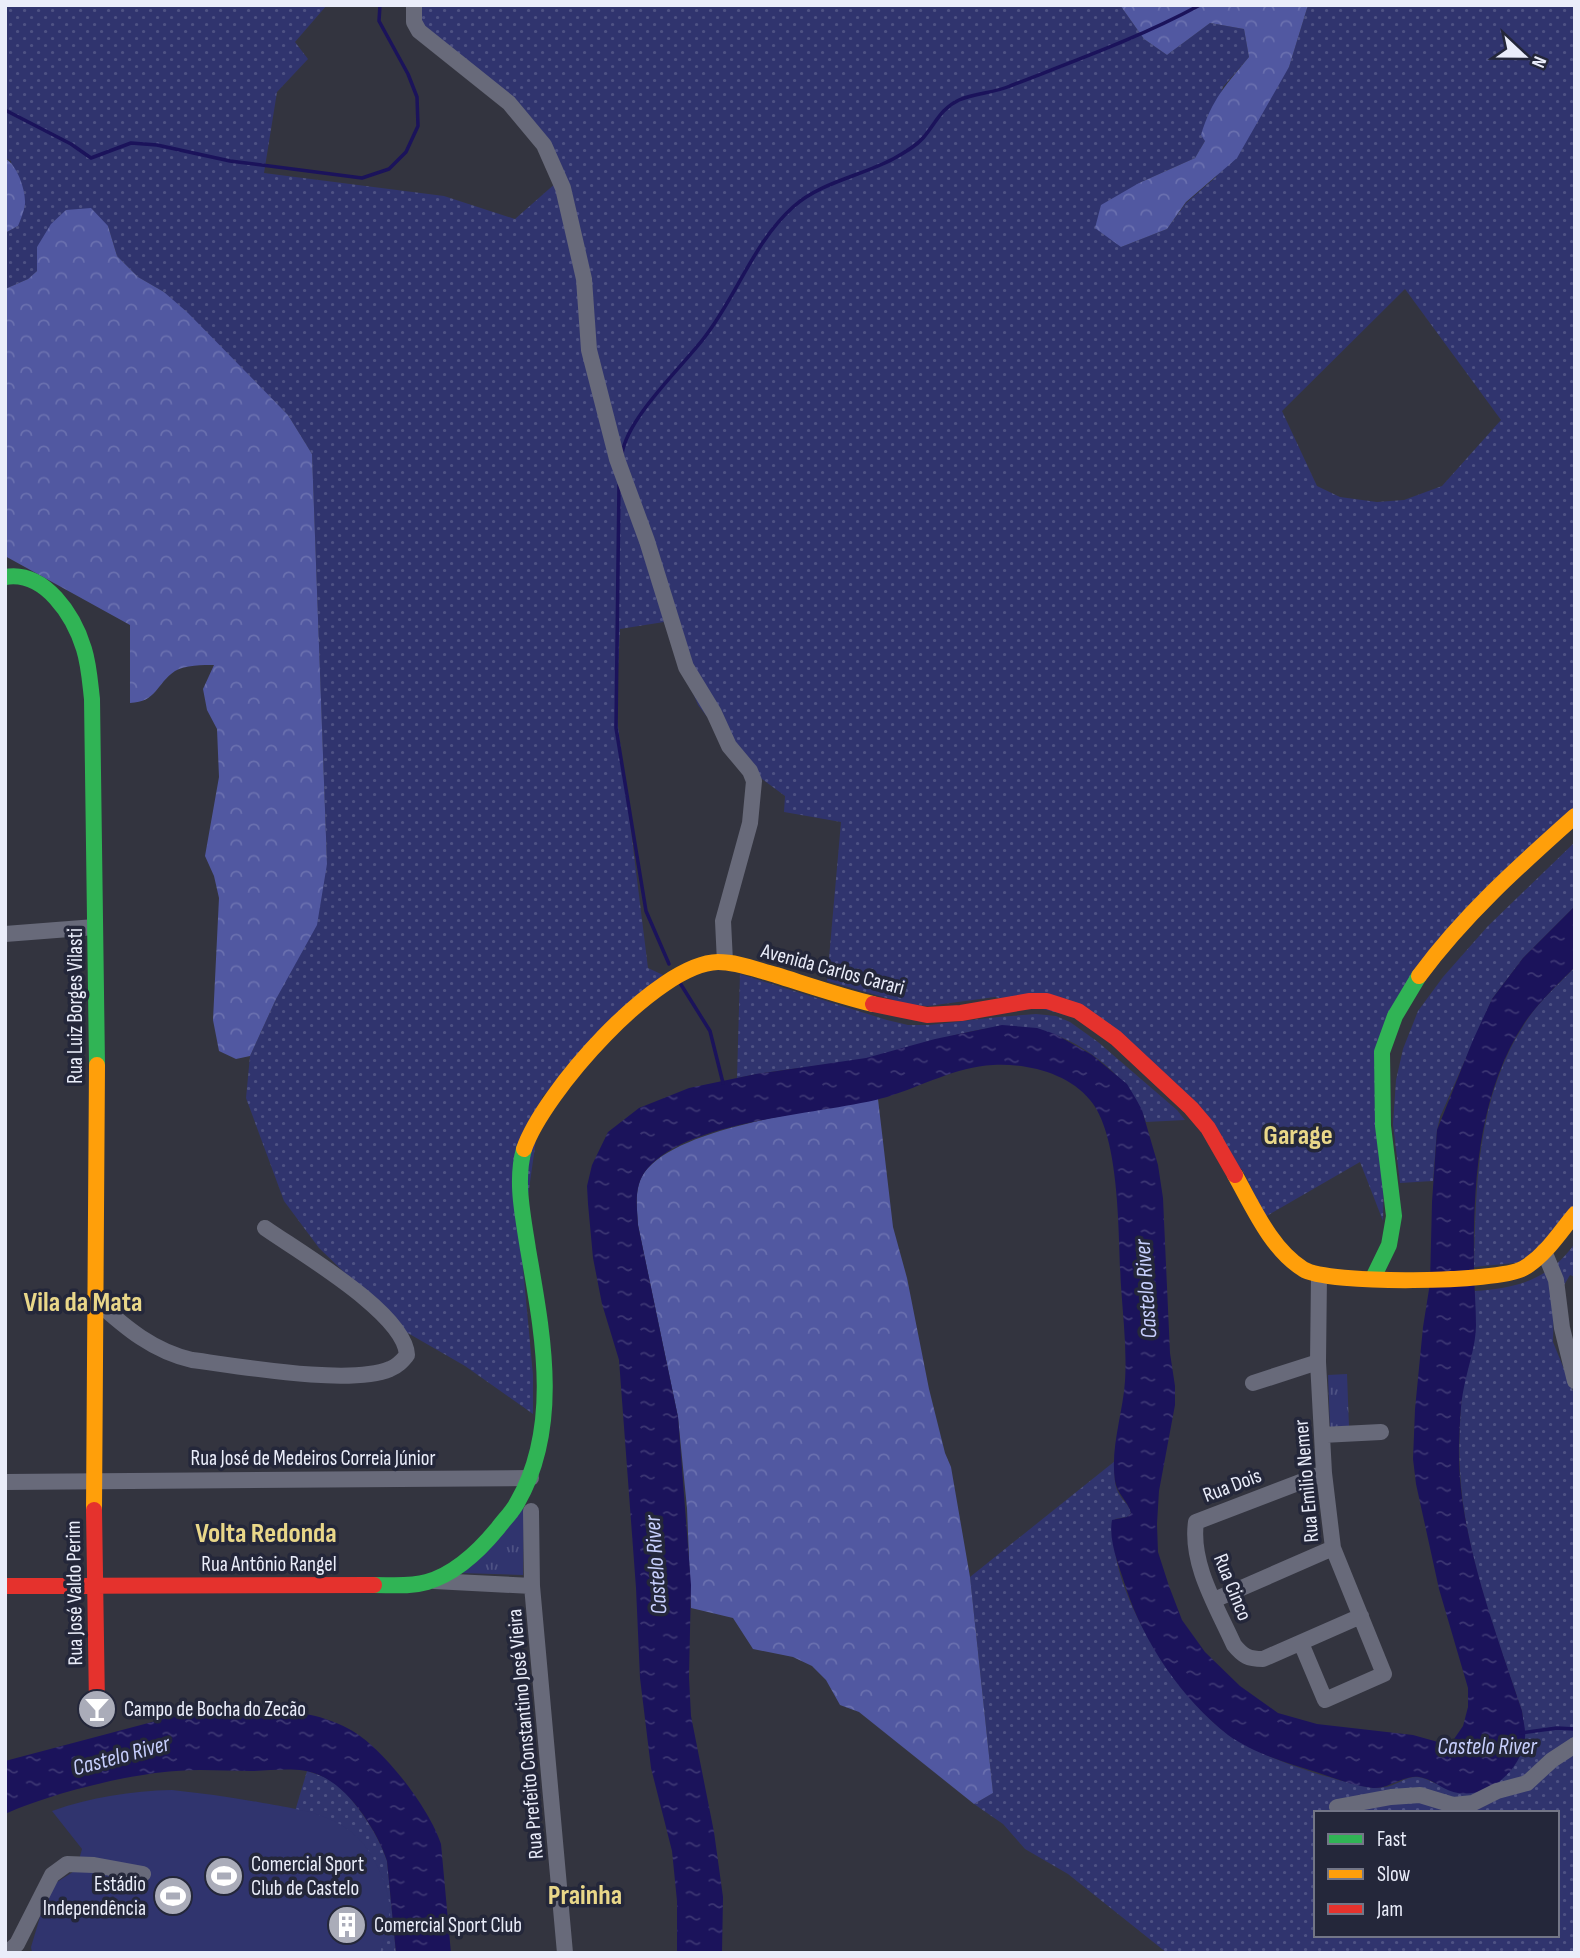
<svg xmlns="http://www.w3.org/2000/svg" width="1580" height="1958" font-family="'Sofia Sans Condensed',sans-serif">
<defs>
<pattern id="grass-dots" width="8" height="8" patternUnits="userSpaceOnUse" patternTransform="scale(1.75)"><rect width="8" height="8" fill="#30346e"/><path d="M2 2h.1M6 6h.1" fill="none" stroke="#4e5284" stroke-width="1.8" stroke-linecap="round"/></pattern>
<pattern id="forest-crowns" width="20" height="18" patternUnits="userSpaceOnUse" patternTransform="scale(1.75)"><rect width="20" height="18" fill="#5158a1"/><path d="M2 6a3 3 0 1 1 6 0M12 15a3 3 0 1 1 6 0" fill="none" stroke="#6a70af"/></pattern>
<pattern id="park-tufts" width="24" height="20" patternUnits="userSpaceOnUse" patternTransform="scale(1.75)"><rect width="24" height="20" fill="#30346e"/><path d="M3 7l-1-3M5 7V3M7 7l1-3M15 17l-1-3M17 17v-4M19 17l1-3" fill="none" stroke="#4e5284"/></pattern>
<pattern id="water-ripples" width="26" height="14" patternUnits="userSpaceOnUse" patternTransform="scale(1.75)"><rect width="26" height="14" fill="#1b135b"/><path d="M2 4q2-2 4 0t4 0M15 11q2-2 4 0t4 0" fill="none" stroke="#3c3673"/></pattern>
</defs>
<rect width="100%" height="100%" fill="#33343f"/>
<path fill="url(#grass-dots)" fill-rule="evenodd" d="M5,5H327L295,42L308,59L277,92L264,173L444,196L515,219L557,182L526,122L417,35L419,5H1120L1144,39L1167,55L1210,23L1244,29L1249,57L1223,87L1205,141L1195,158L1139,183L1121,247L1167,229L1186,203L1216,177L1289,67L1308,5H1575V813L1514,867L1387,1029L1383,1221L1360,1162L1265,1217L1243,1171L1110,1026L995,997L928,1006L911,1005L827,981L841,822L784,812L785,796L747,768L698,705L664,622L620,629L616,710L648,968L663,975L542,1097L521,1246L533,1375V1414L465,1366L406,1332L319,1248L284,1201L246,1098L250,1056L276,999L327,864L312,454L288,415L164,292L138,277L117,256L108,226L37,247V271L28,279L5,289V233L18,226L11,161L5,158ZM1405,289L1501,420L1442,486L1404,500L1377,502L1340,497L1317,486L1282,411Z
M1575,842V906L1523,958L1492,999L1440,1117L1437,1130L1433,1181L1400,1183L1393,1124L1396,1080L1403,1049L1418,1011L1443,977L1488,926Z
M1575,967V1210L1524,1262L1474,1267C1476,1182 1477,1097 1525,1023C1538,1002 1558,985 1575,967Z
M740,974L887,1020L908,1025H929L998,1017L1036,1014L1056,1016L1070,1022L1098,1042L1177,1110L1185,1120L1146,1122C1138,1098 1118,1074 1098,1059C1017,996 950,1043 864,1059C822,1066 779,1069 737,1078Z
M1575,1243V1277L1570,1275L1554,1302L1553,1342L1575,1396V1953H1167L1068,1874L1025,1849L1003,1824L974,1804L993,1793L970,1577L1115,1461C1115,1472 1113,1482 1118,1492C1122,1501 1129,1504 1131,1513L1127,1517L1115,1519C1102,1582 1179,1702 1231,1736C1264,1758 1316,1775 1355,1784C1365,1787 1376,1789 1386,1787C1397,1785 1405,1777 1416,1777C1423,1777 1430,1781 1437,1784L1522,1749L1525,1737L1522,1711C1498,1640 1467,1559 1461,1484C1455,1420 1467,1354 1475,1291C1517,1288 1549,1280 1575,1243ZM1316,1813H1557V1935H1316Z
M307,1771C316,1774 326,1777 333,1782C355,1798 379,1836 387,1861L396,1953H378L290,1828Z"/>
<path fill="url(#forest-crowns)" d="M1120,5H1308L1289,67L1237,158L1186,202L1167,229L1121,247L1095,228L1101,205L1139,183L1195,158L1205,141L1201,135C1212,99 1226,85 1249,57L1244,29L1210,23L1167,55L1144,39Z
M5,158C17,165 26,190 25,204C24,211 21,219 18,226L5,233Z
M91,208L108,226L117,256L138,277L164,292L188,313L288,415L312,454L327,864L317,925L276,999L250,1056L236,1059L219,1051L213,1020L219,898L214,876L205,856L219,777L217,729L207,710L203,689L214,665C203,665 185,665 175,671C156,684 157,702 130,703V625L5,556V289L28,279L37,271V247L51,224L66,210Z
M878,1099L893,1227L907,1278L929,1389L945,1453L951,1467L970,1577L993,1793L974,1804L859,1712L840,1705L826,1680L812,1666L793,1657L753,1649L733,1618L691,1608L687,1508L678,1417L638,1225C637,1206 633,1184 648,1168C687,1125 820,1110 878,1099Z"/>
<path fill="url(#park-tufts)" d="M1347,1374L1349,1427L1330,1428L1328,1375Z
M524,1508L523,1575L461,1573Z"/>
<path fill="#30346e" d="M172,1790C201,1793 229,1797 258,1802C313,1812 357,1815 381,1874C386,1886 391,1902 389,1916C388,1928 383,1941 380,1953H32L31,1947L43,1907L57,1882L76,1870L82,1849L52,1811C91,1797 131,1791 172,1790Z"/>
<path fill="url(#water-ripples)" d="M1575,906V967C1558,984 1539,1002 1525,1022C1478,1093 1473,1184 1474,1267C1474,1286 1476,1305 1476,1325C1476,1345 1468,1367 1464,1387C1460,1405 1460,1426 1459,1445C1457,1532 1495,1629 1522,1711C1523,1720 1526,1730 1525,1738C1522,1769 1490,1798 1458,1793C1444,1791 1433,1779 1419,1777C1403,1775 1389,1789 1373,1788C1354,1786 1334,1778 1316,1772C1287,1763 1253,1753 1228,1735C1182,1699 1144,1643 1126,1588C1120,1568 1108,1542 1112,1520L1127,1517L1131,1513C1128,1501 1117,1494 1115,1481C1110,1448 1123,1413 1125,1381C1127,1349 1123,1318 1121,1286C1118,1238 1121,1136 1090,1100C1068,1073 1027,1063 993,1065C956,1067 922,1086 887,1097C824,1115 690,1118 647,1169C633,1186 637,1206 638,1225L678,1417L691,1585L689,1677L691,1716L714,1832L723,1897L722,1953H677V1901L672,1851L651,1768L640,1678L636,1588L619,1360L602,1304L593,1258L588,1204L587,1186L592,1165L608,1132L639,1108L689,1088L756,1074L866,1058L935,1039L1002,1025L1037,1028L1055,1034L1092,1055L1127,1084L1136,1099L1142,1110L1158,1165L1163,1198L1170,1353L1175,1386V1405L1159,1491L1157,1524L1158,1552L1169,1586L1182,1620L1205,1652L1240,1686L1278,1713L1317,1724L1413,1735L1438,1742L1448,1743L1454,1739L1463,1726L1468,1707V1688L1439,1589L1416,1484L1413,1459L1415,1409L1423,1327L1430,1283L1432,1202L1437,1130L1473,1040L1492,999L1523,958Z
M244,1709C280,1710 316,1711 349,1729C382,1746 430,1809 441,1844L451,1953H396L387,1861C378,1832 349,1787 319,1775C298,1766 273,1771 251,1771C226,1771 200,1769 176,1771C128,1774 49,1794 5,1814V1761L171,1717Z"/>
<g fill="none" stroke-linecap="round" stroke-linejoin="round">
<path stroke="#1b135b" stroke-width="3.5" d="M5,110L71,144L91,158L131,143L157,145L230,161L362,178L389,169L406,152L418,126L417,97L408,74L379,21L380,5
M622,454C627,418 681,368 704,338C737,296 753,243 793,207C821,182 861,176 893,159C904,153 915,147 923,138C936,123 940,109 959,100C975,93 994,93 1010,86C1074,61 1139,38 1200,5
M619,485L616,728L646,911L669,964
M680,983L710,1031L723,1083
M1521,1733L1557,1728L1575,1729"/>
<path stroke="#686a7a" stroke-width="16" d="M414,5V22L419,31L509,103L544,145L563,188L584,279L589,350L617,459L647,541L686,667L714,713L729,746L750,771L754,781L750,823L723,921L725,962
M5,934L95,927
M1544,1251L1556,1280L1562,1328L1575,1381
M97,1302C126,1328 153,1351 192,1360C239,1366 349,1386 390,1369C398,1366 402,1361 407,1355C405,1313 299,1252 265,1228
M1253,1383L1318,1362
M1322,1435L1381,1432
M1324,1473L1196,1522C1190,1564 1217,1607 1234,1645C1243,1656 1248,1659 1263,1659L1361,1616
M5,1482L531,1478
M531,1511L532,1586L565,1953
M434,1581L532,1586
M1214,1600L1333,1548
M1301,1643L1325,1700L1384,1674L1333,1548L1324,1473L1318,1362L1319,1275
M1337,1807L1391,1797L1420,1795L1453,1805L1473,1803L1497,1791L1527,1783L1552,1760L1575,1745
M7,1953L17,1944L52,1875L67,1864L94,1865L143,1874"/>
<path stroke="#30b455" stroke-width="16" d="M5,577C45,570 74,616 84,649C89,665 90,682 92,699L97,1065
M1373,1278L1389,1245L1394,1216L1383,1126L1382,1052L1395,1016L1419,976
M374,1585C392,1585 410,1587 427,1582C455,1574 480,1550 498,1528C504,1520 512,1512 517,1503C562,1426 542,1331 528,1249C523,1216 515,1181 524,1149"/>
<path stroke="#ff9f0a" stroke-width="16" d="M1419,976C1464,915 1519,866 1575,816
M524,1149C543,1093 657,963 718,962C738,962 757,970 776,975C808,985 840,996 873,1004
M1235,1175C1253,1207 1271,1249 1303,1269C1327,1285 1499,1283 1524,1268C1545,1256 1560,1232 1575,1214
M94,1510L97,1065"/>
<path stroke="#e5322d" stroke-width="16" d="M873,1004L927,1015L961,1013L1030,1001H1047L1078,1011L1116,1038L1191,1108L1208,1128L1235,1175
M94,1510L97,1705
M5,1586L374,1585"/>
</g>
<defs>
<symbol id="bar-disc" viewBox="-11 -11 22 22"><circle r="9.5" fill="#aaacb9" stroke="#24273a"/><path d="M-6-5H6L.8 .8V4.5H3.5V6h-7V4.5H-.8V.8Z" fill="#fff"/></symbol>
<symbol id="stadium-disc" viewBox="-11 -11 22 22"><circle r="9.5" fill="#aaacb9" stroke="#24273a"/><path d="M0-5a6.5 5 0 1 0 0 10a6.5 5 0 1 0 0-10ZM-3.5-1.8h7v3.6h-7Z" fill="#fff"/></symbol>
<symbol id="building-disc" viewBox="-11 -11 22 22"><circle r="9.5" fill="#aaacb9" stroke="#24273a"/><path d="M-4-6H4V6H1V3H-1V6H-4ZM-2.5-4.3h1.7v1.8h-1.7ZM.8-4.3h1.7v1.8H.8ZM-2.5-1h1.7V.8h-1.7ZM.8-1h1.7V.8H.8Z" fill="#fff"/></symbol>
</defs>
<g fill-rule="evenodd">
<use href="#bar-disc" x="75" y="1687" width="44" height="44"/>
<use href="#stadium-disc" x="202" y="1854" width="44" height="44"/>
<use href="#stadium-disc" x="151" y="1874" width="44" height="44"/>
<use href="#building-disc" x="325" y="1903" width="44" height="44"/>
</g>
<g text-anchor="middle" stroke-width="7" stroke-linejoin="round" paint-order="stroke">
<g font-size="21" fill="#eaedfa" stroke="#24273a">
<text transform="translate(833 969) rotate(15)" y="7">Avenida Carlos Carari</text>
<text transform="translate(75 1006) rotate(-90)" y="7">Rua Luiz Borges Vilasti</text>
<text x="313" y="1465">Rua José de Medeiros Correia Júnior</text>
<text transform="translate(1306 1481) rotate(-95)" y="7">Rua Emilio Nemer</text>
<text transform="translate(1232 1485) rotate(-21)" y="7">Rua Dois</text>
<text x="269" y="1571">Rua Antônio Rangel</text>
<text transform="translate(1233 1587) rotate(68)" y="7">Rua Cinco</text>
<text transform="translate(74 1593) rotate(-91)" y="7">Rua José Valdo Perim</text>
<text transform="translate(525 1734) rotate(-95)" y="7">Rua Prefeito Constantino José Vieira</text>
</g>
<g font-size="21" fill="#eaedfa" stroke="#24273a" text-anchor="start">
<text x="124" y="1716">Campo de Bocha do Zecão</text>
<text x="251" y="1871">Comercial Sport<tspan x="251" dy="24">Club de Castelo</tspan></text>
<text x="146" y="1891" text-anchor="end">Estádio<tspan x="146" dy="24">Independência</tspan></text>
<text x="374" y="1932">Comercial Sport Club</text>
</g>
<g font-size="23" font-style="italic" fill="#c7cffd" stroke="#24273a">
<text transform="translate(1145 1289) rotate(-94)" y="8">Castelo River</text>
<text transform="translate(655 1565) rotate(-94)" y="8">Castelo River</text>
<text x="1487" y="1754">Castelo River</text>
<text transform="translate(121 1755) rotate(-15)" y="8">Castelo River</text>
</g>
<g font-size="28" font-weight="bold" fill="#e9d789" stroke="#24273a">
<text x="1298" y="1144">Garage</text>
<text x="83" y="1311">Vila da Mata</text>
<text x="266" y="1542">Volta Redonda</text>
<text x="585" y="1904">Prainha</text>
</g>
</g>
<rect width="1580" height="1958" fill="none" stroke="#eaedfa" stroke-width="14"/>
<rect x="1314" y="1811" width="245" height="126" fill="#24273a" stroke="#737687" stroke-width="2"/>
<rect x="1328" y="1834" width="35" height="10" fill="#30b455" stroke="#737687" stroke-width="2"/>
<text x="1377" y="1846" font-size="21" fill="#eaedfa">Fast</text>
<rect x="1328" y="1869" width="35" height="10" fill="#ff9f0a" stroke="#737687" stroke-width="2"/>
<text x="1377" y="1881" font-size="21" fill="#eaedfa">Slow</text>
<rect x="1328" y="1904" width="35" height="10" fill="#e5322d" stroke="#737687" stroke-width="2"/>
<text x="1377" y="1916" font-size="21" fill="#eaedfa">Jam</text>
<g transform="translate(1524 56) rotate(112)" stroke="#24273a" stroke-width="5" paint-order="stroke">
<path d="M0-5L12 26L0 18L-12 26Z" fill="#eaedfa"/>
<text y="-10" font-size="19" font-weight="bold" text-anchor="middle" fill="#eaedfa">N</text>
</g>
</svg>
